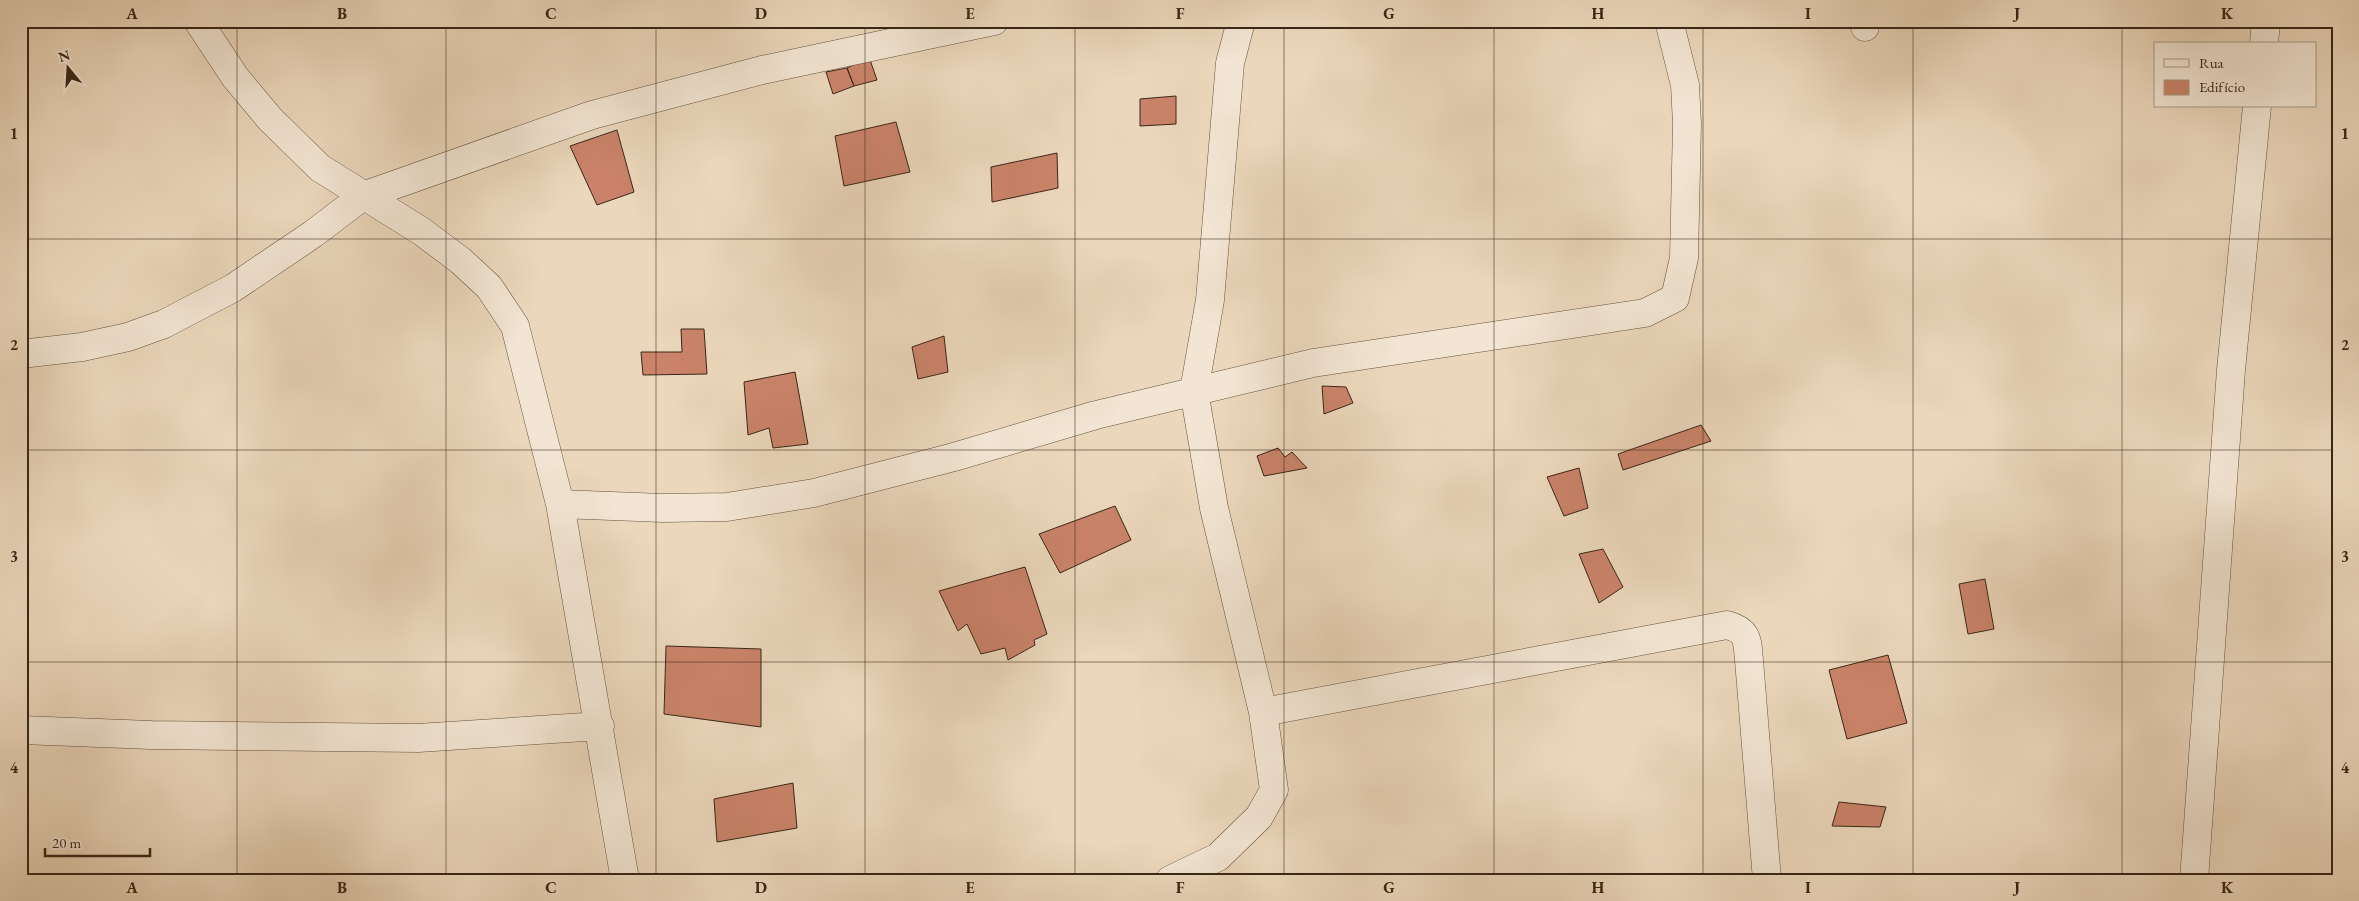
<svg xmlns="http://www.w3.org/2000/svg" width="2359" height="901" font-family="'EB Garamond',serif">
<rect width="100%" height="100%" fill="#ebd7bb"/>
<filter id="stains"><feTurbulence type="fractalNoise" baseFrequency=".004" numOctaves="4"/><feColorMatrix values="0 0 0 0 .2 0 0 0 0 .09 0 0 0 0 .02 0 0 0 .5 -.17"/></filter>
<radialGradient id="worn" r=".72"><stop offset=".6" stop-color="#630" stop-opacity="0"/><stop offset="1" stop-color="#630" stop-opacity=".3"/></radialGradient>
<path fill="#ca836a" stroke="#392616" d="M869,57L877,80L854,86L847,68Z
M847,68L854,86L833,94L826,72Z
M1176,96V124L1140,126V99Z
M896,122L910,172L844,186L835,136Z
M617,130L634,192L597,205L570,146Z
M1057,153L1058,188L992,202L991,167Z
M681,329H704L707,374L643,375L641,352H682Z
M944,336L948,372L918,379L912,347Z
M795,372L808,444L773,448L769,428L748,435L744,382Z
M1322,386L1346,387L1353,403L1324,414Z
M1701,425L1711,441L1623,470L1618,454Z
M1278,448L1285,457L1292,452L1307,468L1264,476L1257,456Z
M1579,468L1588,508L1564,516L1547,477Z
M1115,506L1131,540L1060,573L1039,534Z
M1603,549L1623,587L1599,603L1579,554Z
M1025,567L1047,634L1034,640L1035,645L1008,660L1005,648L981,654L967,624L958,631L939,591Z
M1985,579L1994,629L1968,634L1959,584Z
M666,646L761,649V727L664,714Z
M1888,655L1907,723L1847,739L1829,670Z
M793,783L797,828L717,842L714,799Z
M1839,802L1886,807L1880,827L1832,826Z"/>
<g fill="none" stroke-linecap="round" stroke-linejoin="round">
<defs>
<path id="minor" d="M198,21L235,77L270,119L320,168L421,231L461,261L489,287L515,326L560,504L625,880
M1863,21L1865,27
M2264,44L2266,21
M21,354L82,347L128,337L164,324L233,288L313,234L363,196L592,115L762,70L994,21
M560,504L663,508L727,507L814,493L954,457L1096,415L1313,363L1645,313L1675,298L1684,258L1687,124L1685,85L1669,21
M1263,712L1727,625C1749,631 1747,641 1749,660L1767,880
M21,730L151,735L418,738L600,726
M1170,880L1218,857L1259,817L1274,790L1263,712L1214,508L1194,391L1210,300L1230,63L1241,21
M2194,880L2231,370L2257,106"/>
</defs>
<use href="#minor" stroke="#66523f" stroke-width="29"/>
<use href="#minor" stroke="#f2e5d3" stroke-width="28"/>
</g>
<path fill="none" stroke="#392616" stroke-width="1" stroke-opacity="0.55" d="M237,21V880M446,21V880M656,21V880M865,21V880M1075,21V880M1284,21V880M1494,21V880M1703,21V880M1913,21V880M2122,21V880M21,239H2338M21,450H2338M21,662H2338"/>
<rect width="2359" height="901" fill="none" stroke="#ebd7bb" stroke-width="55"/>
<rect x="2154" y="42" width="162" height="65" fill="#f2e5d3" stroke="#a89987"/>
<rect x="2164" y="59" width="25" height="8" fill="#f2e5d3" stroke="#a89987"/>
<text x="2199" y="68" font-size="15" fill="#392616">Rua</text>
<rect x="2164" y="80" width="25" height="15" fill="#ca836a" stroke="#a89987"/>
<text x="2199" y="92" font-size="15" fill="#392616">Edifício</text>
<g transform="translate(68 68) rotate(342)" stroke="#f2e5d3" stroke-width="4" paint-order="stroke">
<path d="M0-4L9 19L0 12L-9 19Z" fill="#392616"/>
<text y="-8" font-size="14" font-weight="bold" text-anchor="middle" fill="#392616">N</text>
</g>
<path d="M45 848v8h105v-8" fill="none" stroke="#392616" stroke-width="2.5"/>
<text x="52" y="848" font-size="15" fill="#392616" stroke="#f2e5d3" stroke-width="4" paint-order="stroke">20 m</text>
<rect x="28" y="28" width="2304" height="846" fill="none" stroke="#392616" stroke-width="2"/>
<g font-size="16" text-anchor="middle" font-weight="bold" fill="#392616">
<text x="132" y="19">A</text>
<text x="342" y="19">B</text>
<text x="551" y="19">C</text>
<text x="761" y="19">D</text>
<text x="970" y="19">E</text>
<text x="1180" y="19">F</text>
<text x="1389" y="19">G</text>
<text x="1598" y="19">H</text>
<text x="1808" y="19">I</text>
<text x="2017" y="19">J</text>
<text x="2227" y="19">K</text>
<text x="14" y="139">1</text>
<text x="2345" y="139">1</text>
<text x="14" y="350">2</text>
<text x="2345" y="350">2</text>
<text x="14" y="562">3</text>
<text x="2345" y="562">3</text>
<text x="14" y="773">4</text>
<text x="2345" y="773">4</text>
<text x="132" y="893">A</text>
<text x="342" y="893">B</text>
<text x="551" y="893">C</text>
<text x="761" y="893">D</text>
<text x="970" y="893">E</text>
<text x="1180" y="893">F</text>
<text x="1389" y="893">G</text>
<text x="1598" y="893">H</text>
<text x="1808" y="893">I</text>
<text x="2017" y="893">J</text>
<text x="2227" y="893">K</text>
</g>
<rect width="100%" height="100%" filter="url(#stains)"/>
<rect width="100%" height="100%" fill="url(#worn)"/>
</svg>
